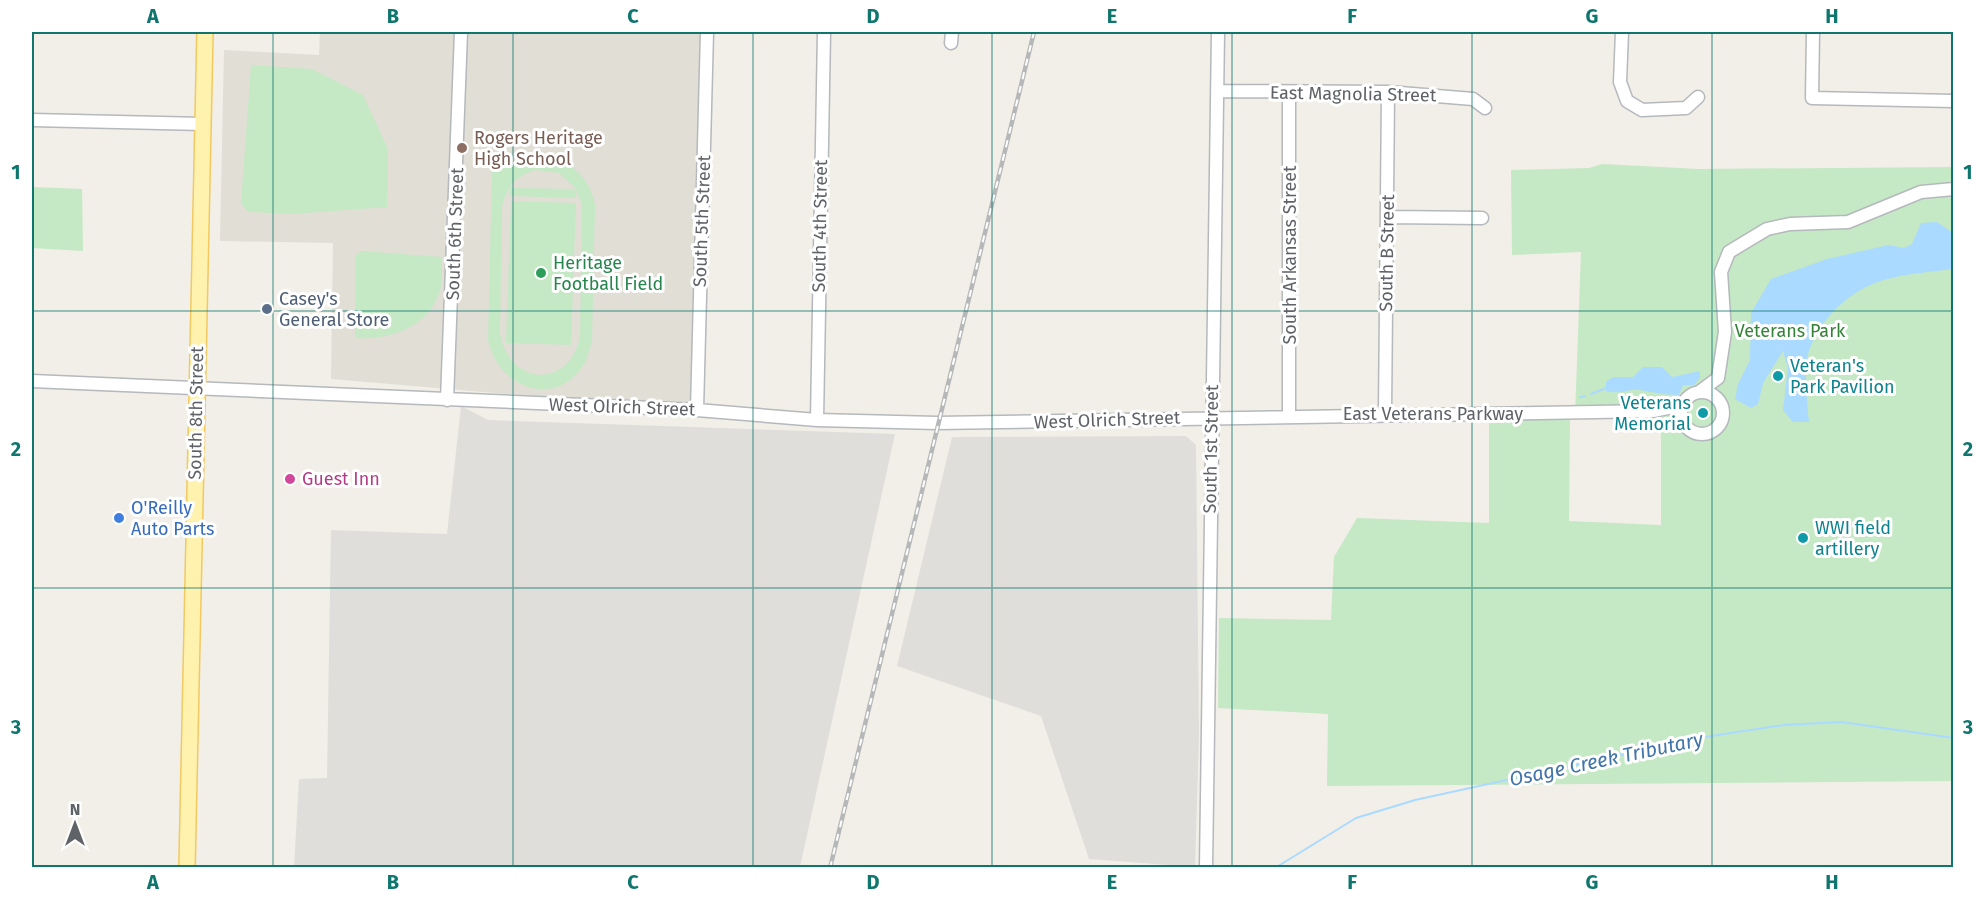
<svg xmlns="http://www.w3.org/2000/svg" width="1985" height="899" font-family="'Fira Sans',sans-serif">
<rect width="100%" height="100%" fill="#f1efe8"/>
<path fill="#e0deda" d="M461,406L488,420L895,434L800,867H294L299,779L327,778L331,530L447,534Z
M1186,436L1196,445L1199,735L1195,867L1089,859L1041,716L897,666L952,437Z"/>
<path fill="#e1ded6" d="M320,32H703L697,410L331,379L333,243L220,241L224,50L319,55Z"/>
<path fill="#c5e8c5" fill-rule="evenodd" d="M251,65L312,69L363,95L388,149L387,207L292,214L248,212L241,203Z
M535,156C567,158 587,172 595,204L592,342C589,349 588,358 584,364C556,410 497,388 488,339L492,170C509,169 518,162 535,156ZM536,170L559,173L576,189L510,188V196L576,198V190L581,202L582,215L580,336C570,389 510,387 500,334L502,206C507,187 516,175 536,170Z
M1602,164L1699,169L1953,167V781L1327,786L1328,714L1218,708L1219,618L1331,620L1334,557L1357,518L1489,523V413H1570L1569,521L1661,525V432L1652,417H1575L1581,252L1512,255L1511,170L1589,168Z
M32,187L82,189L83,251L32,248Z
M511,201L576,203L571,345L506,343Z
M361,251L442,257C442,266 442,276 441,285C433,327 391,340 355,338V256Z"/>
<path fill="#aadaff" d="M1937,222L1953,233L1952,269C1932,272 1911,273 1892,278C1856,285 1823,314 1810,348C1803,364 1807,404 1809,422H1793L1783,410L1788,368L1783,351L1763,383L1758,404L1751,408L1735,399L1738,384L1750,360L1751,313L1771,279L1827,259L1889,245L1904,248L1912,244L1921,223Z
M1643,367H1662L1672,377L1700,371V378L1694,385H1683L1679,395C1665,395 1653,392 1640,390C1628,388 1621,395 1606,391V382L1613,377H1633Z"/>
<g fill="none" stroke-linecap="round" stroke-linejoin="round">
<path stroke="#aadaff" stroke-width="2" d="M1591,394L1606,388
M1580,397L1585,396
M1275,868L1356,818L1415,800L1698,738L1784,725L1841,722L1954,738"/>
<defs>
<path id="minor" d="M1622,32L1620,82L1627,101L1642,110L1686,108L1698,97
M1813,32L1812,98L1954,101
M951,43L952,32
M1217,91L1388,92L1473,99L1485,108
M32,120L203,124
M1388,217L1482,218
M32,381L697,410L817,420L937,423L1653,411L1682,405
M1681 413a21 21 0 1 1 42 0a21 21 0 1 1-42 0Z
M1699,392L1718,378L1725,332L1721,272L1729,252L1767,229L1790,224L1848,222L1921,192L1954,189
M447,400L461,32
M697,410L707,32
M1385,414L1388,92
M1289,417V93
M817,420L824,32
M1206,868L1218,32"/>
<path id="major" d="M187,868L205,32"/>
</defs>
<use href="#minor" stroke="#b5b8bc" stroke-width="15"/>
<use href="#major" stroke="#f2c960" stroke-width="18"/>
<use href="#minor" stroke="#fff" stroke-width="12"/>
<use href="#major" stroke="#fff2af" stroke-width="15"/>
<defs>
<path id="rail" d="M830,868L1034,32"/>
</defs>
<use href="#rail" stroke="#b6b7b8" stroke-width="4.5"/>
<use href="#rail" stroke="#fff" stroke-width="2" stroke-dasharray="7" stroke-linecap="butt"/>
</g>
<path fill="none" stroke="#0f766e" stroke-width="1.5" stroke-opacity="0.55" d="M273,32V868M513,32V868M753,32V868M992,32V868M1232,32V868M1472,32V868M1712,32V868M32,311H1954M32,588H1954"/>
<circle fill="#8d6e63" stroke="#fff" stroke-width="2" cx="462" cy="148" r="6"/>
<circle fill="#2e9e5b" stroke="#fff" stroke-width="2" cx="541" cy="273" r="6"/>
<circle fill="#5c6f8a" stroke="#fff" stroke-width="2" cx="267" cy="309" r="6"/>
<g fill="#0f9aa8" stroke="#fff" stroke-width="2">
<circle cx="1778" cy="376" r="6"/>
<circle cx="1703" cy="413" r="6"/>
<circle cx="1803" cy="538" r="6"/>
</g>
<circle fill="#d1479c" stroke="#fff" stroke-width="2" cx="290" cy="479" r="6"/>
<circle fill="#3f7fe0" stroke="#fff" stroke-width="2" cx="119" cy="518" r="6"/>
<g text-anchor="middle" stroke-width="6" stroke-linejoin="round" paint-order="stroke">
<g font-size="18" fill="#5f6368" stroke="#fff">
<text transform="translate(1353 94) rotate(1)" y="6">East Magnolia Street</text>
<text transform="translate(702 221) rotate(-88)" y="6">South 5th Street</text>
<text transform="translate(820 226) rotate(-89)" y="6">South 4th Street</text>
<text transform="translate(455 234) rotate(-88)" y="6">South 6th Street</text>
<text transform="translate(1387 253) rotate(-89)" y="6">South B Street</text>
<text transform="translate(1290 255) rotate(-90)" y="6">South Arkansas Street</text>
<text transform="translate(622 407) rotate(2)" y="6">West Olrich Street</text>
<text transform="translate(196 413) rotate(-89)" y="6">South 8th Street</text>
<text x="1433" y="420">East Veterans Parkway</text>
<text transform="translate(1107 420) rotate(-2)" y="6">West Olrich Street</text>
<text transform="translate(1211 449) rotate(-89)" y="6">South 1st Street</text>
</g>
<g font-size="18" fill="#785e54" stroke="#fff" text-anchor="start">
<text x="474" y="144">Rogers Heritage<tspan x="474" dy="21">High School</tspan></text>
</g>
<g font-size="18" fill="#27864d" stroke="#fff" text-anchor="start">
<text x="553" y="269">Heritage<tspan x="553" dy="21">Football Field</tspan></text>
</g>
<g font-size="18" fill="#4e5e75" stroke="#fff" text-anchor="start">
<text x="279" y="305">Casey's<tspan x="279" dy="21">General Store</tspan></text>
</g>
<g font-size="18" fill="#348238" stroke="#fff">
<text x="1790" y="337">Veterans Park</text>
</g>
<g font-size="18" fill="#0d838f" stroke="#fff" text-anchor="start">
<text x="1790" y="372">Veteran's<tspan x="1790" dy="21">Park Pavilion</tspan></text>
<text x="1691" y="409" text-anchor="end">Veterans<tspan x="1691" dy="21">Memorial</tspan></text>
<text x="1815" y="534">WWI field<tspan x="1815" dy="21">artillery</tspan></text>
</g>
<g font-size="18" fill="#b23c85" stroke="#fff" text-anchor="start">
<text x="302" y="485">Guest Inn</text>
</g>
<g font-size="18" fill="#366cbe" stroke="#fff" text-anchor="start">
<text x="131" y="514">O'Reilly<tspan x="131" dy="21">Auto Parts</tspan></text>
</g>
<g font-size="20" font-style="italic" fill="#4174aa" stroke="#fff">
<text transform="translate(1606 759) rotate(-12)" y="7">Osage Creek Tributary</text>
</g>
</g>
<rect width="1985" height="899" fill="none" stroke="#ffffff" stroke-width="66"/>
<g transform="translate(75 824)" stroke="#ffffff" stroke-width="4.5" paint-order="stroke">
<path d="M0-4.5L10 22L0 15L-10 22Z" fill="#5f6368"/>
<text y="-9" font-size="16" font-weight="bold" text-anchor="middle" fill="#5f6368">N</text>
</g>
<rect x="33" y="33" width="1919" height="833" fill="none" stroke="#0f766e" stroke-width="2"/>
<g font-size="20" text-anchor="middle" font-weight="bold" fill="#0f766e">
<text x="153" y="23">A</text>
<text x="393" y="23">B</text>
<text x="633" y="23">C</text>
<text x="873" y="23">D</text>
<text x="1112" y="23">E</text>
<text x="1352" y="23">F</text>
<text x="1592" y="23">G</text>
<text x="1832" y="23">H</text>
<text x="16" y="179">1</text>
<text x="1968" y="179">1</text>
<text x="16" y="456">2</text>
<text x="1968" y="456">2</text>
<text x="16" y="734">3</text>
<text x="1968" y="734">3</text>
<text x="153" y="889">A</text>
<text x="393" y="889">B</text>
<text x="633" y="889">C</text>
<text x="873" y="889">D</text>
<text x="1112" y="889">E</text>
<text x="1352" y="889">F</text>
<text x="1592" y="889">G</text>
<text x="1832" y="889">H</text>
</g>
</svg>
